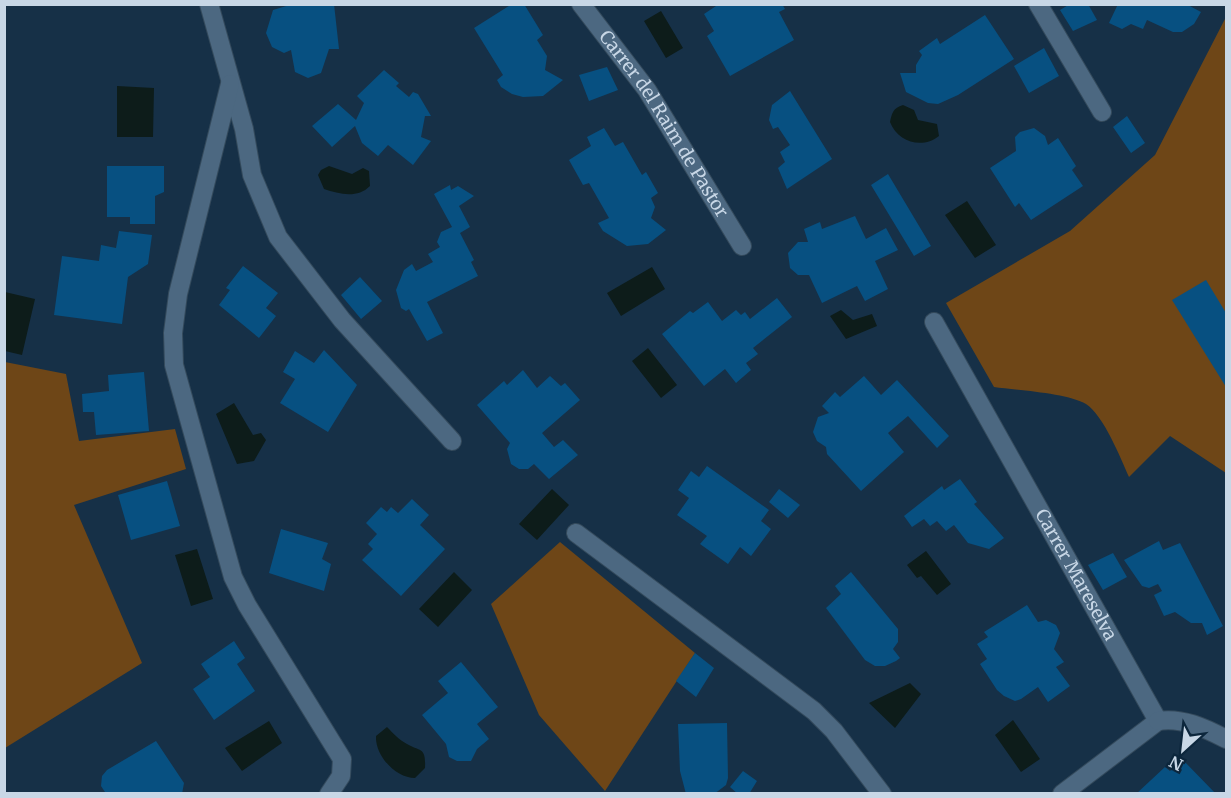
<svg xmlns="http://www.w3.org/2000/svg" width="1231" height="798" font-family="Merriweather,serif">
<rect width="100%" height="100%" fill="#163047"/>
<path fill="#6e4617" d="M1226,17V473L1170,436L1129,477C1120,457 1104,416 1086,404C1068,393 1016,390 994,387L946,303L1070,231L1155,155Z
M5,362L66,374L79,441L175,429L186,469L74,505L142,663L5,748Z
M560,542L695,653L605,791L539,715L491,604Z"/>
<path fill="#0d1c1a" d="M661,11L683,48L666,58L644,21Z
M117,86L154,88L153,137H117Z
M903,105L914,110L918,120L937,124L939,136C923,149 898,143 890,122C892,113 893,108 903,105Z
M329,166L352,174L363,168L369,171L370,186C357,199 339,194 324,189L318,175L321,170Z
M967,201L996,245L975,258L945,215Z
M652,267L665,289L621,316L607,293Z
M5,292L35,299L22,355L5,351Z
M841,310L853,320L872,314L877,326L846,339L830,316Z
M648,348L677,385L661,398L632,361Z
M234,403L253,435L261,433L266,440L254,461L237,464L216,414Z
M552,489L569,505L537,540L519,524Z
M197,549L213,599L191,606L175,555Z
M926,551L951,584L937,595L921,576L917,578L907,565Z
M454,572L472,590L438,627L419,609Z
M910,683L921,694L895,728L869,703Z
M1013,720L1040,759L1021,772L995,735Z
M269,721L282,743L242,771L225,748Z
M387,727C393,733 399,740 407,744C421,752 426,747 425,768L415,778C396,778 375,756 376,736Z"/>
<path fill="#075081" d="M293,4H334L339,49H329L321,73L308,78L295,72L291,50L284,53L272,47L266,33L273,10Z
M512,4H524L543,35L537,40L547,56L545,70L563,80L543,96L523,97L512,94L501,87L497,80L503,75L474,28Z
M719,4H782L785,9L779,12L794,40L730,76L707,36L714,31L704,14Z
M1070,4H1088L1097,20L1073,31L1060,10Z
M1118,4H1186L1201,12L1194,24L1182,32H1173L1147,20L1143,29L1131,24L1122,29L1109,23Z
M985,15L1014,59L958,95L938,104L928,103L906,92L900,73H916V65L922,55L919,51L937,38L940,44Z
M1044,48L1059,76L1029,93L1014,66Z
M607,67L618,90L589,101L579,75Z
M384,70L399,83L396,86L409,97L413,92L418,94L431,116H425L421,137L431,141L413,165L388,145L378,156L362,143L355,126L332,147L312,126L338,104L356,120L364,103L357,96Z
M790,91L832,159L787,189L778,168L785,162L780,152L790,145L778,127L773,129L769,120L772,105Z
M1127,116L1145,143L1131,153L1113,127Z
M604,128L615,146L623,142L642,175L646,172L658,193L651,198L655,207L651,218L666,230L648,244L627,246L603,231L598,223L609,218L589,183L583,185L569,160L591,146L587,137Z
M1034,128L1045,136L1048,145L1058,138L1076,166L1072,170L1083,186L1031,220L1019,203L1015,207L990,168L1016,151L1015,137L1020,132Z
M107,166H164V192L155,196V224H130V217H107Z
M888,174L931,246L914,256L871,185Z
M450,185L451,190L458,186L474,196L459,206L470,227L460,233L474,260L471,262L478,276L427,302L443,333L427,341L409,309L406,311L401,308L396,290L404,270L412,264L416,271L433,262L428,254L440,247L437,242L441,232L452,227L434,194Z
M855,216L866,239L886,228L898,250L875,261L888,289L865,301L857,286L822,303L809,275H798L790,268L788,253L798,242H808L804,229L820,222L822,229Z
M119,231L152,235L148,264L128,277L122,324L54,315L62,256L99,261L101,245L116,248Z
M243,266L278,293L266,308L276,316L259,338L219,305L230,290L226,288Z
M360,277L382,301L361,319L341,295Z
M1206,280L1226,313V387L1172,300Z
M777,298L792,317L753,348L758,354L746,363L751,370L736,383L725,369L704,386L662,334L690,311L693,313L708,302L722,321L736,310L741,315L745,312L750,319Z
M324,350L357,385L328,432L280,403L295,379L283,372L295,351L314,363Z
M523,370L537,388L550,376L561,386L565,383L580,400L542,433L554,447L563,440L578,455L549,479L534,464L528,469H519L511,464L507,449L510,443L477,405L504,381L507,385Z
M144,372L149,431L96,435L94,412H83L82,394L109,391L108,375Z
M864,376L881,395L897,380L949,436L937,448L908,416L888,433L904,452L861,491L827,454L826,447L817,441L813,432L818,417L829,413L822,406L835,392L840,397Z
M707,466L769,510L761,521L771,529L751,556L740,547L728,564L700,544L707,536L677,515L689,498L678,490L691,471L699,477Z
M960,479L977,502L974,504L1004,538L989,549L968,543L954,525L946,531L937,521L930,526L924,519L912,527L904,516L942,486L944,490Z
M167,481L180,526L131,540L118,495Z
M779,489L800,505L788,518L769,502Z
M412,499L429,515L420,525L445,549L401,596L362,560L373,549L368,544L377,534L366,523L381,507L387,512L391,507L398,513Z
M281,529L328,543L322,559L331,564L324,591L269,573Z
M1159,541L1163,550L1180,543L1223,626L1207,635L1202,623H1191L1175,612L1164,616L1154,595L1162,591L1158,584L1149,588L1142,586L1124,560Z
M1113,553L1127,577L1103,590L1088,565Z
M851,572L898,629V642L893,649L900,658L896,661L885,666H875L865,660L826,608L841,594L835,586Z
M1027,605L1038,622L1046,620L1056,625L1060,633L1054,649L1064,662L1056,667L1070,686L1048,702L1038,687L1021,699L1015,701L1004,696L997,690L980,664L987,659L977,644L988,637L984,632Z
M234,641L245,658L237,664L255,691L214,720L193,689L210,677L201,664Z
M695,653L714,668L696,697L676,681Z
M461,662L498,707L477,724L489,739L477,749L471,761H457L449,757L446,744L422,715L448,693L438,681Z
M727,723L728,778L726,785L714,794H686L680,771L678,724Z
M156,741L184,783L182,794L105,792L101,786L102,776L107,770Z
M1183,760L1216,794H1136L1165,767L1170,771Z
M743,771L757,781L749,794H738L730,787Z"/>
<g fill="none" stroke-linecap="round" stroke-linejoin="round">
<defs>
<g id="minor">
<path d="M209,4L244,129L252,175L278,237L342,320L452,441"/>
<path id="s1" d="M581,4L647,90L742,246"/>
<path d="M1038,4L1102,112"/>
<path d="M230,84L178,294L173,333L174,365L233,577L247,605L342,759L341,776L329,794"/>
<path id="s2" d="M934,322L1158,721L1062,794"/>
<path d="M576,533L814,711L834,731L882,794"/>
<path d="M1158,721C1182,717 1205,728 1226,739"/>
</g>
</defs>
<use href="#minor" stroke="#344a5c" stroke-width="20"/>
<use href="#minor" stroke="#4c6881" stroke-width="18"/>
</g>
<g text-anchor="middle" stroke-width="5" stroke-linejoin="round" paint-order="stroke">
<g font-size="18" fill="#c8d7e6" stroke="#0c263c">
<text dy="6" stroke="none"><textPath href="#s1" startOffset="146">Carrer del Raim de Pastor</textPath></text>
<text dy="6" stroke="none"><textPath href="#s2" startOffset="290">Carrer Mareselva</textPath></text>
</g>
</g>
<rect width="1231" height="798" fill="none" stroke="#c8d7e6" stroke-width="12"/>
<g transform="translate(1183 750) rotate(207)" stroke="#0c263c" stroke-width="4.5" paint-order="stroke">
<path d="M0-4.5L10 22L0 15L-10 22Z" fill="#c8d7e6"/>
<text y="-9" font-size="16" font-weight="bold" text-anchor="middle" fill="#c8d7e6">N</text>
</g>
</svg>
